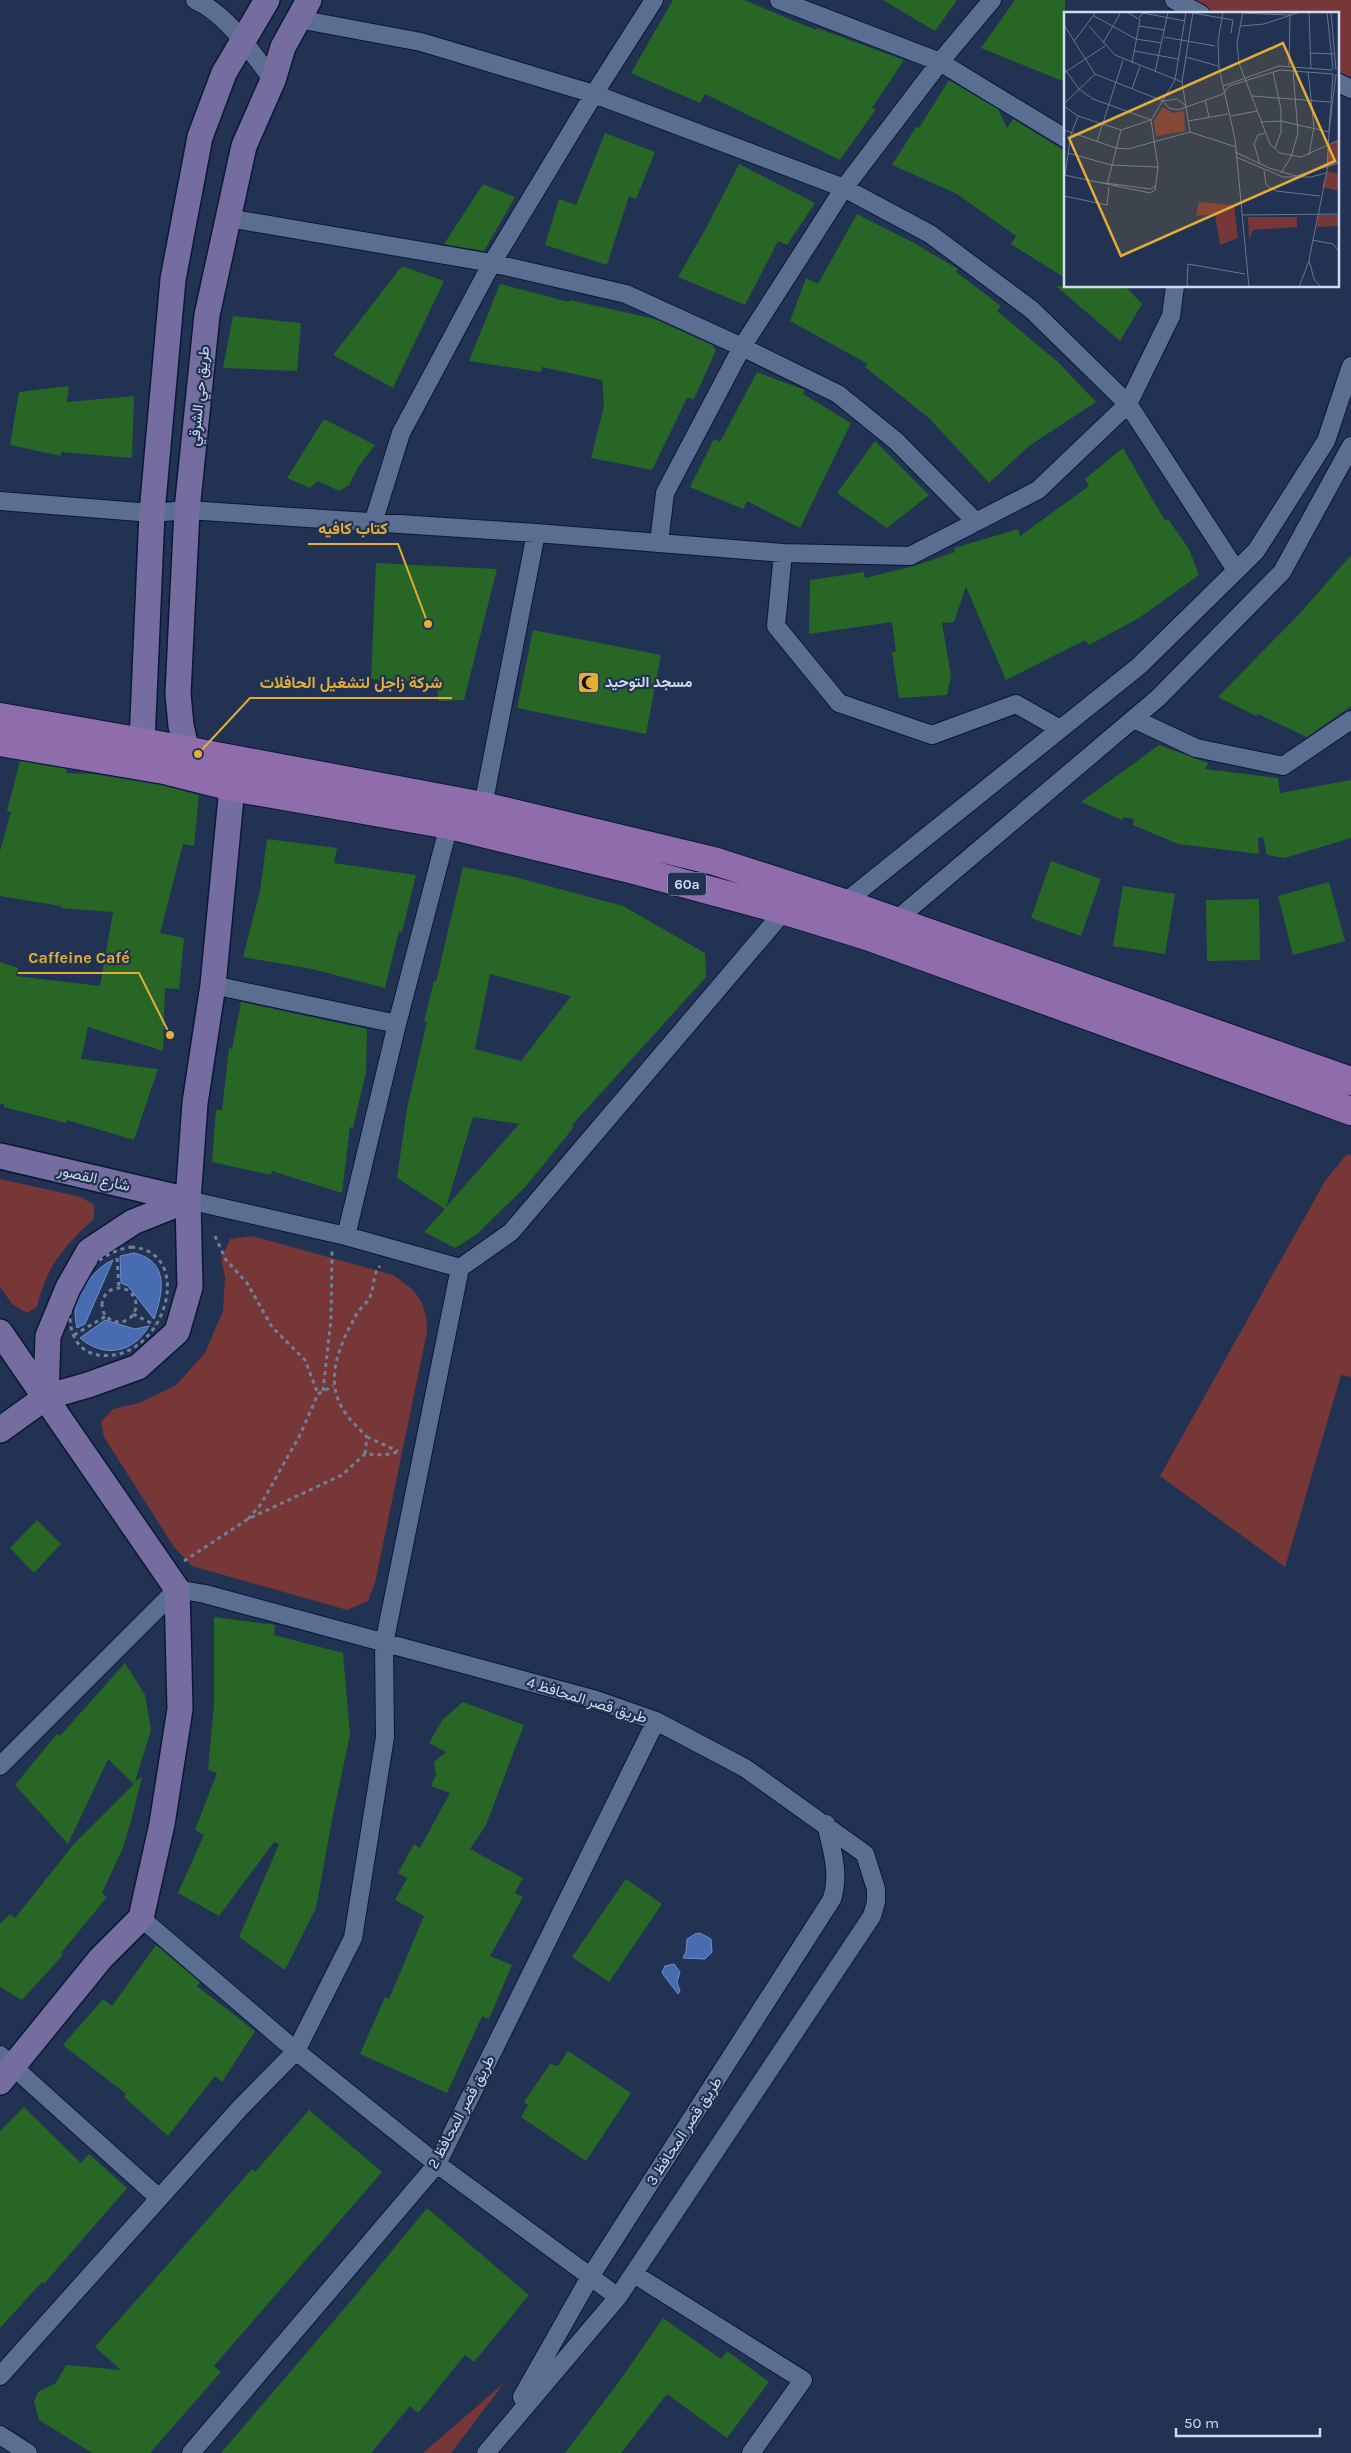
<svg xmlns="http://www.w3.org/2000/svg" width="1351" height="2453" font-family="Karla,Vazirmatn,sans-serif">
<rect width="100%" height="100%" fill="#213252"/>
<path fill="#763736" d="M1174,0H1351V89L1337,82V14H1201Z
M1347,1154L1351,1155V1377L1341,1375L1285,1567L1160,1476L1325,1181Z
M0,1179L81,1197L94,1205V1219C65,1244 45,1269 37,1307L27,1313L12,1304L0,1287Z
M252,1236L393,1275C418,1292 427,1302 427,1332L375,1583L368,1601L347,1610L192,1566L174,1547L104,1437L101,1422L113,1409L139,1403L176,1385L205,1353L223,1311L225,1277L221,1259L230,1239Z
M505,2382L451,2453H423Z"/>
<path fill="#486cb1" stroke="#718dc4" d="M134,1253C170,1261 163,1293 154,1319L128,1286L121,1283L120,1256Z
M113,1260L85,1324L77,1328C76,1323 75,1317 75,1312C76,1293 95,1267 113,1260Z
M105,1320L135,1329L149,1326C133,1354 103,1358 80,1338Z
M700,1933L711,1939L712,1952L705,1959L683,1958L686,1952L687,1939L695,1934Z
M674,1964L680,1972L677,1982L680,1991L678,1994L662,1973L665,1966Z"/>
<path fill="#276625" fill-rule="evenodd" d="M673,0H744L816,30L817,28L904,60L872,108L876,109L840,160L705,94L700,103L631,73Z
M883,0H957L935,31Z
M1015,0H1065V82L981,48Z
M949,80L998,109L1007,128L1013,119L1065,151V278L1011,244L1016,236L957,194L892,165L916,127L919,128Z
M605,133L655,152L636,199L629,196L607,265L545,245L559,199L576,205Z
M739,164L815,203L787,245L778,241L745,305L678,277L705,230Z
M483,184L515,197L484,251L444,244Z
M857,214L912,242L958,269L956,272L1001,306L997,311L1058,362L1096,402L1029,446L989,483L929,418L865,367L868,364L790,321L806,278L818,284Z
M402,266L444,281L393,388L333,355Z
M500,284L569,302L570,300L655,319L712,345L716,350L694,399L687,398L652,470L591,458L604,406L602,380L542,367L541,372L469,361Z
M1056,286H1125L1142,304L1120,341Z
M233,316L301,323L297,371L223,368Z
M757,372L805,390L803,394L851,423L800,528L747,501L743,509L690,487L714,439L720,442Z
M69,386L67,402L134,396L132,458L61,452V456L10,445L19,392Z
M324,419L375,445L358,467L349,485L339,491L318,481L310,488L287,478Z
M875,441L929,495L887,528L837,493Z
M1123,448L1165,521L1168,519L1189,549L1199,575L1139,618L1089,645L1085,640L1006,680L966,587L954,622L942,623L951,676L947,695L899,698L892,652L896,651L892,622L809,634L810,580L864,572L865,578L914,566L955,552L954,548L1018,529L1020,536L1089,486L1085,479Z
M1351,555V706L1307,737L1258,714L1256,716L1218,697L1303,610Z
M376,563L497,569L464,700L439,701L436,684L371,679Z
M533,630L661,655L646,734L517,708Z
M1159,745L1208,763L1205,769L1278,778L1280,793L1351,780V838L1285,858L1267,855L1263,837L1258,838L1259,854L1178,844L1133,825L1134,819L1123,817L1122,820L1081,802Z
M20,761L67,769L66,773L93,774L161,785L199,795L194,846L183,844L160,933L184,938L179,989L165,988L163,1051L88,1027L81,1059L158,1069L134,1140L67,1120L66,1123L4,1107V1104H0V962L18,968L16,976L100,986L113,912L61,908V906L0,896V851L11,812L7,811Z
M267,839L337,848L334,863L416,875L402,932L399,931L385,988L312,969L243,957L260,891Z
M1051,861L1101,879L1081,936L1031,918Z
M463,867L515,877L623,906L705,953L706,977L572,1125L574,1127L526,1186L477,1234L455,1248L424,1232L445,1209L397,1178L407,1108L427,1022L424,1021L434,981L436,982ZM490,974L571,996L521,1061L475,1049ZM473,1117L519,1124L446,1207Z
M1329,882L1345,941L1293,955L1278,896Z
M1123,886L1175,894L1165,954L1113,946Z
M1259,899L1260,960L1207,961L1206,900Z
M241,1002L367,1029L366,1072L353,1128L350,1127L342,1193L272,1171L271,1175L212,1162L216,1110H222L229,1048L232,1049Z
M37,1520L61,1544L34,1573L10,1548Z
M214,1617L275,1625L274,1635L343,1653L350,1735L332,1820L316,1908L285,1970L239,1937L279,1844L274,1842L219,1916L178,1893L204,1835L195,1830L217,1773L208,1770L214,1704Z
M125,1663L145,1695L151,1730L135,1782L142,1776L132,1818L122,1850L102,1893L107,1897L61,1953L63,1955L22,2000L0,1987V1924L10,1914L15,1918L74,1844L134,1784L108,1759L68,1844L15,1785L57,1734L60,1736Z
M463,1702L524,1725L486,1825L470,1849L523,1878L515,1893L523,1897L490,1956L512,1965L489,2019L482,2016L447,2093L360,2054L385,1997L389,1999L424,1916L395,1900L407,1878L398,1873L414,1844L420,1848L450,1793L431,1786L436,1775L434,1762L446,1752L429,1743L443,1719Z
M626,1879L662,1904L609,1982L572,1957Z
M156,1945L200,1982L197,1986L255,2031L222,2082L215,2076L168,2136L124,2097L126,2094L63,2045L103,1999L112,2006Z
M568,2051L631,2093L586,2161L521,2117L528,2105L524,2102L550,2064L558,2066Z
M24,2107L81,2163L89,2154L127,2188L44,2284L42,2282L0,2328V2131Z
M309,2110L382,2172L214,2366L221,2372L150,2453H92L39,2420L34,2402L38,2392L56,2383L66,2365L121,2370L95,2347L252,2169L255,2172Z
M427,2208L529,2295L474,2362L465,2355L418,2413L410,2406L371,2453H221L355,2296Z
M663,2318L721,2359L727,2351L769,2382L727,2438L667,2394L621,2453H565L621,2379Z"/>
<g fill="none" stroke-linecap="round" stroke-linejoin="round">
<defs>
<path id="street" d="M195,0C228,15 251,52 273,80
M779,0L940,62L1065,138
M1174,0L1201,14
M298,19L421,42L594,94L844,188L930,234L1032,310L1128,404L1236,570
M1337,82L1351,89
M228,218L492,263L626,294L742,347L838,394L896,441L976,522
M0,501L152,513L187,510L536,533L783,553L910,556L1038,490L1128,404L1171,316L1175,286
M373,523L401,433L492,263L594,94L654,0
M659,543L665,493L742,347L844,188L940,62L992,0
M783,553L776,626L839,703L932,735L1016,704L1060,729
M1134,719L1196,748L1283,766L1351,720
M483,806L536,533
M841,909L844,903L1139,666L1256,551L1326,441L1351,366
M893,927L895,921L1158,698L1282,572L1351,446
M213,985L397,1024
M188,1200L346,1236L460,1268L511,1232L791,903
M346,1236L397,1024L449,825
M0,1766L177,1589L205,1594L596,1700L656,1721L745,1768L865,1854L876,1889V1902L872,1916L618,2297L486,2453
M141,1918L296,2051L437,2164L618,2297
M0,2055L159,2198
M634,2274L803,2380L751,2453
M0,2376L241,2107L296,2051L353,1938L385,1737L384,1644L460,1268
M522,2397L590,2277L832,1899C840,1873 832,1850 826,1824
M0,2435L28,2453
M191,2453L437,2164L656,1721"/>
<path id="secondary" d="M155,759L142,742L152,513L173,279L200,137L224,73L267,0
M0,1156L188,1200
M188,1200L133,1222L89,1251L68,1288L48,1336L46,1397L88,1385L138,1367L177,1332L190,1287L188,1200L195,1103L213,985L232,787L224,776L187,751L181,726L178,694L187,510L207,315L244,146L273,80L283,47L309,0
M0,1332L177,1589L180,1709L162,1824L141,1918L101,1958L0,2082
M0,1430L46,1397"/>
<path id="primary" d="M0,717L142,742L483,806L714,861L844,903L1351,1081
M0,742L164,770L232,787L449,825L634,870L786,911L867,936L1351,1111"/>
</defs>
<use href="#street" stroke="#0a1837" stroke-width="20"/>
<use href="#secondary" stroke="#0a1837" stroke-width="28"/>
<use href="#primary" stroke="#0a1837" stroke-width="30"/>
<path stroke="#71809a" stroke-width="3" stroke-dasharray="4 4" stroke-linecap="butt" d="M215,1236L226,1260L247,1283L272,1327L305,1360L318,1394
M131,1247C198,1251 164,1365 98,1355C61,1349 65,1295 85,1273C98,1259 113,1250 131,1247Z
M117,1258L119,1289
M102 1305a17 17 0 1 1 34 0a17 17 0 1 1-34 0Z
M133,1314L155,1325
M74,1335L106,1316
M323,1391L331,1319L332,1251
M367,1437L398,1451
M365,1454L367,1437C360,1429 350,1421 344,1411C324,1381 339,1346 355,1317C358,1310 365,1305 369,1299C375,1288 372,1274 380,1266
M248,1519L261,1504L300,1435L318,1394L333,1386
M184,1561L248,1519L342,1475L365,1454L384,1455L398,1452"/>
<use href="#street" stroke="#5a6e92" stroke-width="18"/>
<use href="#secondary" stroke="#756d9f" stroke-width="25"/>
<use href="#primary" stroke="#8f6cab" stroke-width="28"/>
</g>
<defs>
<symbol id="mosque-square" viewBox="-11 -11 22 22"><rect x="-9" y="-9" width="18" height="18" rx="4" fill="#e4ae35" stroke="#213252"/><path d="M3.5-4.9A6 6 0 1 0 3.5 4.9A5 5 0 1 1 3.5-4.9Z" fill="#111"/></symbol>
</defs>
<g fill-rule="evenodd">
<use href="#mosque-square" x="576" y="670" width="25" height="25"/>
</g>
<g text-anchor="middle" stroke-width="4.5" stroke-linejoin="round" paint-order="stroke">
<rect fill="#213252" stroke="#9ca8c1" stroke-width="1" x="668" y="872.5" width="38" height="23" rx="4"/>
<g font-size="14" font-weight="bold" fill="#d0dbf0">
<text x="687" y="889">60a</text>
</g>
<g font-size="15" fill="#d0dbf0" stroke="#213252">
<text transform="translate(199 396) rotate(-84)" y="5">طريق حي الشرقي</text>
<text transform="translate(94 1178) rotate(13)" y="5">شارع القصور</text>
<text transform="translate(587 1700) rotate(17)" y="5">طريق قصر المحافظ 4</text>
<text transform="translate(461 2112) rotate(-62)" y="5">طريق قصر المحافظ 2</text>
<text transform="translate(684 2131) rotate(-57)" y="5">طريق قصر المحافظ 3</text>
</g>
<g font-size="15" font-weight="bold" fill="#d0dbf0" stroke="#213252" text-anchor="start">
<text x="605" y="687">مسجد التوحيد</text>
</g>
</g>
<g transform="translate(1064 12)">
<rect width="275" height="275" fill="#213252"/>
<path d="M99,95L109,101L120,99L121,119L92,124L90,109ZM275,128V151L263,156L264,133ZM263,159L275,162V179L258,175ZM135,190L170,193L174,226L156,233L151,202L132,204ZM254,203H275V214L253,215ZM184,205H233V215L189,218L185,228Z" fill="#763736"/>
<path fill="none" stroke="#677691" stroke-width="1" d="M63,0L76,8L68,51M129,0L118,70L126,120L172,135M159,0L154,29L155,56L171,127L185,275M179,0L173,31L175,51L206,132L216,141L237,145L275,128M245,0L247,57M263,0L269,57M267,0L272,58M129,1L169,8L167,21M179,1L225,3M30,4L72,27L98,31M75,6L79,1L121,9M0,13L31,62L99,89M25,14L51,43L118,70M75,14L101,18M177,14L200,12L236,0M100,25L151,34M10,29L32,0M39,31L57,0M70,39L114,47M247,41L270,42M122,45L154,54M225,54L226,0M0,56L15,77L29,87L87,108L94,155L91,178L86,181L0,163M244,59L250,115L245,143M91,60L104,0M209,60L217,97V120L211,136M0,61L41,34M159,74L215,54L268,58M68,77L76,54M188,84L266,90M141,88L145,105M0,92L31,62M0,94L14,104L57,118L87,108L111,68L122,0M122,94L113,87L99,89L105,96L114,98L159,82L165,74L216,58L269,62L265,120L272,62M167,104L193,99M124,109L164,102M197,110L217,109L265,120L263,159L245,248L250,267L257,275M0,118L52,136L64,137L126,120M33,130L59,48M171,140L205,156L232,164L275,151M4,141L47,153L94,155M172,145L219,165H247L262,161M196,152L190,132L194,123L201,121M200,158L202,173L212,179L256,184M217,161L227,145L234,121L229,58M1,163L7,122L14,104M34,170L86,177L92,174M43,173L57,118M0,184L43,193L45,175M178,203L275,202M248,228L269,232L275,239M123,275L124,252L181,262M235,275L245,249"/>
<path fill="#e4ae35" fill-opacity="0.15" stroke="#e4ae35" stroke-width="2.5" d="M219,31L271,149L57,244L5,126Z"/>
<rect width="275" height="275" fill="none" stroke="#d0dbf0" stroke-width="2.5"/>
</g>
<path fill="none" stroke="#e4ae35" stroke-width="2" d="M428 624L398 544H308M198 754L250 698H452M170 1035L139 973H18"/>
<g fill="#e4ae35" stroke="#213252" stroke-width="2">
<circle cx="428" cy="624" r="5"/>
<circle cx="198" cy="754" r="5"/>
<circle cx="170" cy="1035" r="5"/>
</g>
<g font-size="16" text-anchor="middle" font-weight="bold" fill="#e4ae35" stroke="#213252" stroke-width="4.5" stroke-linejoin="round" paint-order="stroke">
<text x="353" y="534">كتاب كافيه</text>
<text x="351" y="688">شركة زاجل لتشغيل الحافلات</text>
<text x="79" y="963">Caffeine Café</text>
</g>
<path d="M1176 2428v8h144v-8" fill="none" stroke="#d0dbf0" stroke-width="2.5"/>
<text x="1184" y="2428" font-size="15" fill="#d0dbf0" stroke="#213252" stroke-width="4" paint-order="stroke">50 m</text>
</svg>
